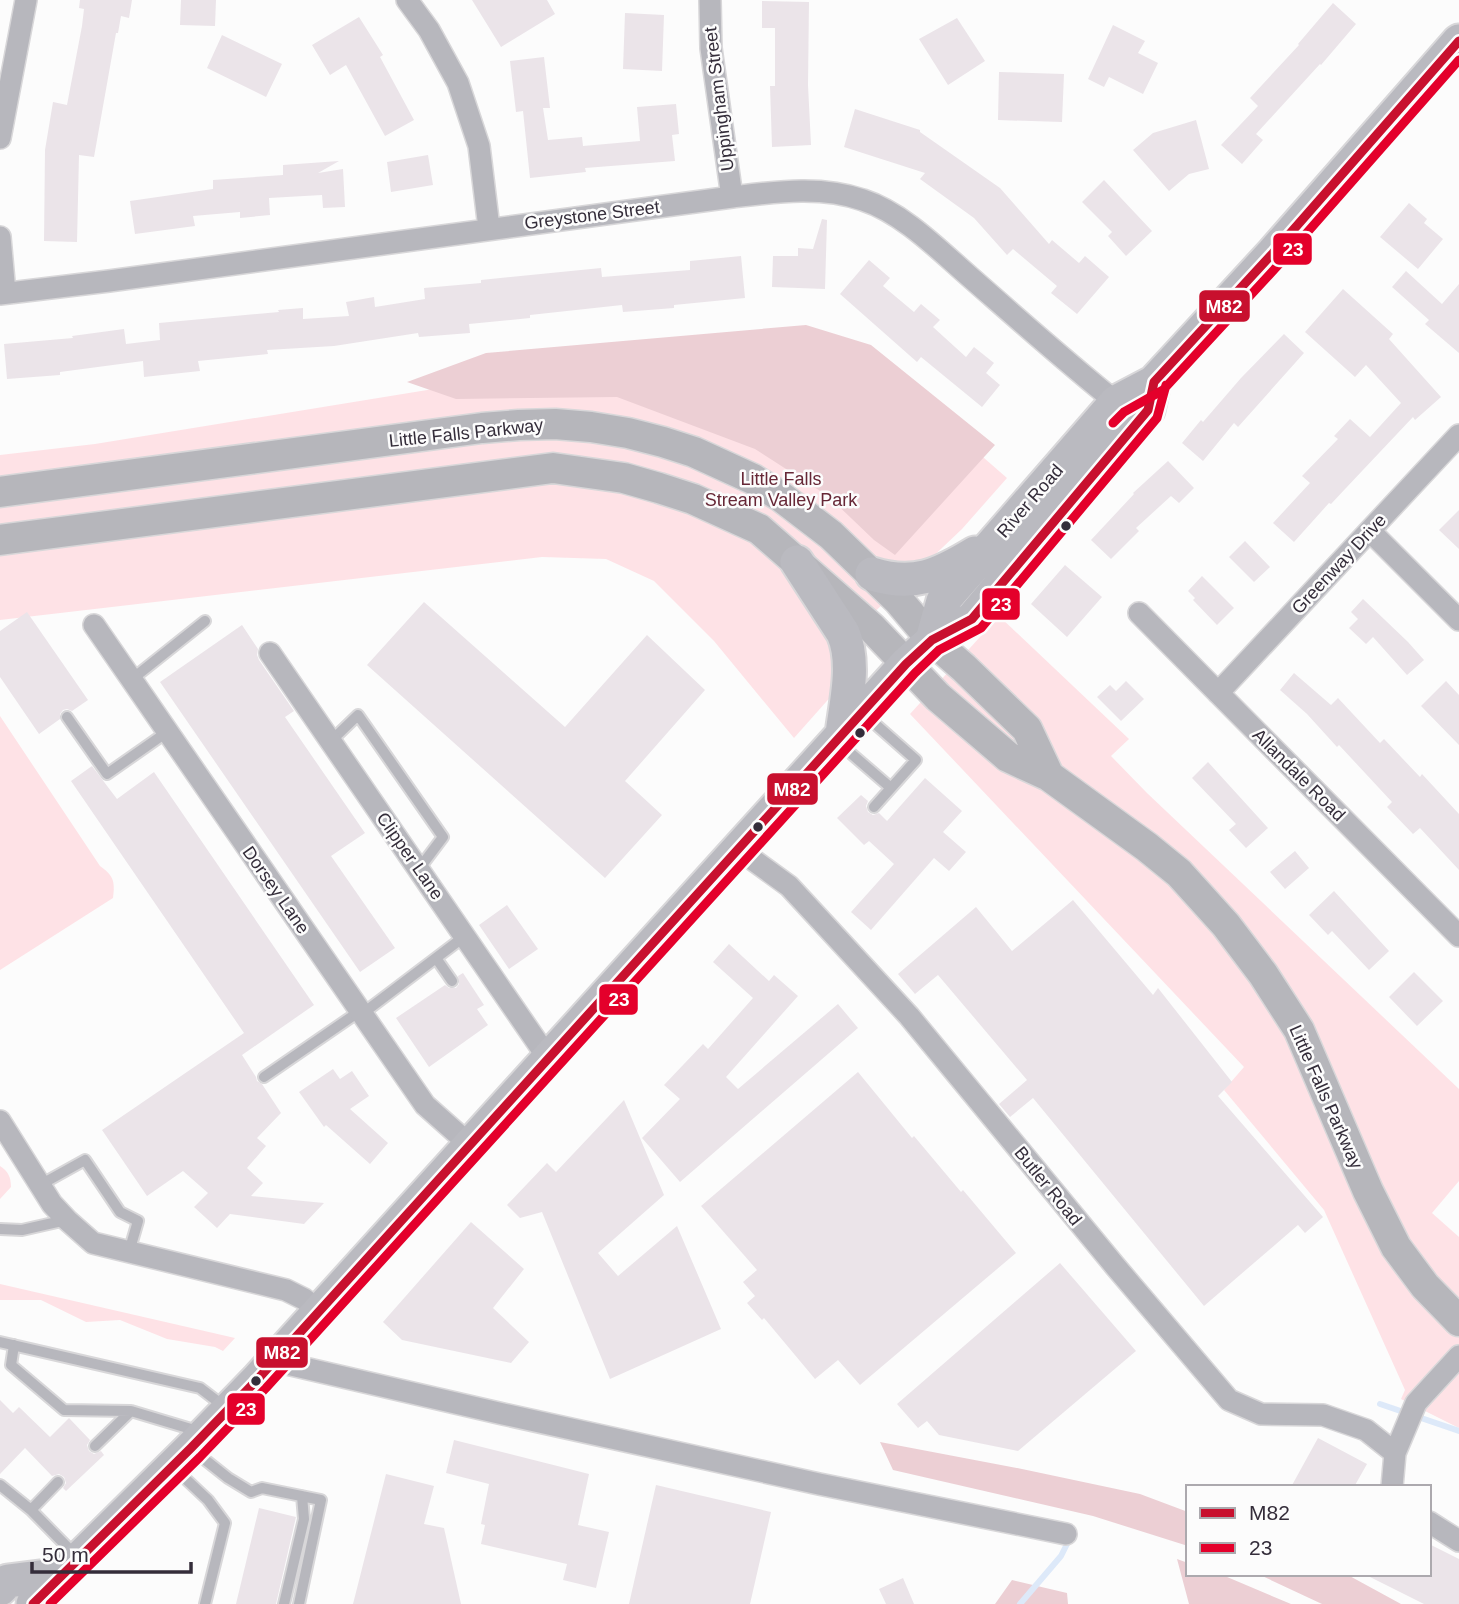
<svg xmlns="http://www.w3.org/2000/svg" width="1459" height="1604" font-family="Helvetica,sans-serif">
<rect width="100%" height="100%" fill="#fcfcfc"/>
<path fill="#fee2e6" d="M723,342L853,344L1007,478L962,529L844,641L834,693L794,738L714,641L654,581L606,559L542,557L0,620V455L95,444Z
M999,616L1129,739L1111,756L1147,793L1459,1089V1181L1432,1213L1459,1237V1428L1401,1399L1405,1390L1324,1210L1224,1090L1244,1067L910,714Z
M0,716L100,866C114,876 115,881 113,898L0,970Z
M0,1166C8,1171 11,1177 11,1187L0,1199Z
M0,1284L235,1338L223,1351L215,1347L167,1339L120,1320L86,1322L41,1300H0Z"/>
<path fill="#eccfd4" d="M806,325L871,345L995,445L895,555L874,540L828,496L755,449L617,397L456,399L407,382L486,353Z
M880,1442L1022,1469L1140,1494L1188,1512V1546L1093,1516L893,1470Z
M1177,1559L1188,1563V1574H1220L1291,1604H1189Z
M1258,1574H1346L1401,1604H1322Z
M1012,1580L1067,1593L1068,1604H995Z"/>
<g fill="none" stroke-linecap="round" stroke-linejoin="round">
<path stroke="#dde9f9" stroke-width="6" d="M1380,1404L1459,1431
M1020,1604L1061,1556L1068,1542"/>
</g>
<path fill="#ebe4e9" d="M80,0H132L129,18L121,16L118,33H116L94,157L79,155L77,242L44,241L45,150L53,102L67,105L82,26L84,9L79,8Z
M181,0H216L215,26L180,25Z
M472,0H547L555,14L501,47Z
M762,1L809,2L808,85L811,145L772,147L770,86H775V28H762Z
M1333,3L1356,24L1321,65L1320,64L1256,134L1263,140L1242,164L1221,145L1258,106L1250,98L1299,45L1298,44Z
M625,13L664,15L662,71L623,69Z
M359,17L383,55L380,57L414,120L385,136L346,65L330,75L312,45Z
M957,18L985,61L948,85L919,39Z
M1113,25L1145,41L1138,53L1158,63L1143,94L1109,77L1104,87L1088,79Z
M222,35L282,64L266,97L207,68Z
M544,57L550,108H543L548,140L582,137L583,146L640,141L637,107L676,104L679,134L672,135L675,161L585,168L586,172L530,178L523,111L516,112L510,61Z
M999,72L1064,74L1062,122L998,120Z
M855,109L920,130V132L1000,188L1049,244L1052,240L1079,263L1085,256L1109,277L1077,314L1051,293L1057,286L1013,249L1007,255L974,218L920,179L925,173L844,147Z
M1196,120L1209,169L1189,174L1169,191L1133,150L1153,133Z
M428,155L433,185L391,192L387,162Z
M339,161L318,173L343,169L345,207L323,208L322,195L269,198L270,215L240,218V212L193,216L195,226L135,234L130,201L213,189V180L283,175V165Z
M1104,180L1152,231L1126,256L1108,236L1112,232L1082,202Z
M1409,203L1427,219L1424,223L1443,239L1418,269L1380,237Z
M822,219L827,220L825,289L772,287L773,256H798V248L813,249Z
M741,256L745,298L674,305V308L623,312L622,305L530,315V318L469,324L470,333L419,337L418,333L334,346L267,350L268,354L198,361L200,371L144,377L143,361L60,372V375L7,379L4,344L73,338L72,336L124,329L126,344L160,340L159,323L279,312L278,310L303,308V319L349,316L346,302L374,297L375,307L425,299L424,288L481,283V280L601,268L602,277L690,270V261Z
M869,260L890,278L883,286L914,312L921,304L940,320L933,327L966,357L974,347L994,363L986,373L1000,385L982,407L921,357L917,362L840,294Z
M1406,271L1442,304L1459,284V353L1425,324L1429,320L1392,287Z
M1343,289L1393,334L1389,339L1441,397L1415,420L1413,417L1346,488L1331,504L1329,503L1294,542L1273,523L1310,483L1302,476L1338,439L1334,436L1350,419L1370,437L1401,403L1366,365L1355,377L1305,332Z
M1284,334L1304,353L1238,427L1234,423L1203,461L1182,443L1201,420L1203,422L1241,378Z
M1168,461L1194,488L1179,503L1171,496L1136,528L1139,531L1111,559L1091,540L1134,494L1133,493Z
M1459,510V549L1439,530Z
M1245,541L1270,567L1254,582L1229,557Z
M1065,565L1102,597L1067,637L1031,604Z
M1202,576L1234,608L1217,625L1193,600L1195,598L1188,591Z
M1363,599L1408,642L1424,660L1407,675L1373,637L1366,644L1349,628L1358,619L1351,612Z
M424,602L565,727L647,635L705,690L625,781L662,815L605,878L367,665Z
M27,612L88,700L72,711L67,709L63,710L60,714V719L39,734L0,677V631Z
M242,625L258,649L257,655L259,660L294,711L285,717L365,833L331,856L395,948L360,972L160,682Z
M1294,673L1331,705L1338,698L1380,743L1384,739L1420,777L1422,774L1459,814V870L1420,828L1413,834L1387,807L1392,802L1339,745L1337,747L1307,714L1280,690Z
M1126,681L1144,699L1121,721L1097,697L1110,685L1116,691Z
M1446,681L1459,695V745L1421,706Z
M1208,762L1268,828L1246,848L1229,830L1236,824L1192,778Z
M92,766L117,799L154,772L314,1005L242,1055L256,1077L257,1081L262,1084L281,1113L257,1138L266,1146L247,1168L263,1183L251,1196L324,1203L304,1224L230,1214L217,1228L194,1207L208,1193L183,1171L147,1196L102,1130L244,1033L71,781Z
M925,778L962,811L943,832L966,852L949,871L934,858L871,930L851,912L894,864L869,841L864,845L837,818L861,795L868,801L866,806L868,812L873,815L879,813L887,821Z
M1295,851L1309,868L1285,889L1270,872Z
M1334,891L1389,951L1369,970L1332,931L1328,935L1309,915Z
M1073,900L1153,995L1158,988L1232,1082L1218,1096L1323,1217L1305,1233L1298,1225L1204,1306L1033,1098L1010,1117L999,1104L1027,1080L938,975L915,994L898,974L976,907L1012,951Z
M507,905L538,949L509,969L479,925Z
M729,944L769,981L774,975L798,996L726,1077L738,1089L838,1004L858,1028L680,1182L642,1138L680,1099L664,1085L703,1044L708,1049L753,998L713,962Z
M1414,972L1443,1001L1417,1026L1389,997Z
M463,973L484,1005L477,1009L488,1025L429,1067L396,1018L445,985L449,988H456L459,984L458,976Z
M333,1069L340,1079L352,1071L369,1096L350,1109L388,1143L370,1164L326,1125L324,1127L299,1092Z
M858,1072L912,1138L914,1136L961,1192L963,1190L1016,1253L860,1385L838,1360L815,1379L764,1318L762,1320L747,1303L755,1296L743,1282L757,1270L701,1206Z
M624,1100L664,1195L598,1253L618,1276L677,1226L721,1329L610,1379L542,1212L520,1218L507,1205L547,1163L556,1172Z
M471,1222L524,1269L493,1308L529,1342L511,1363L402,1340L383,1322Z
M1060,1263L1136,1351L1018,1451L939,1435L927,1421L918,1428L897,1404Z
M0,1400L13,1413L19,1407L50,1437L69,1418L90,1440L87,1445L89,1451L94,1454L101,1451L104,1455L66,1491L63,1488L66,1483L64,1477L59,1474L52,1476L25,1448L0,1474Z
M1318,1438L1367,1464L1354,1487H1291Z
M454,1440L589,1474L578,1525L609,1532L596,1588L563,1580L567,1564L481,1544L485,1525L481,1524L489,1484L446,1473Z
M386,1474L434,1486L424,1524L444,1528L461,1604H353Z
M656,1485L771,1512L750,1604H629Z
M259,1508L296,1517L276,1604H236Z
M1429,1544L1459,1559V1604H1424L1364,1574H1429Z
M903,1578L914,1604H886L879,1589Z"/>
<g fill="none" stroke-linecap="round" stroke-linejoin="round">
<defs>
<path id="service" d="M131,680L205,621
M865,715L916,760L874,807
M67,717L107,774L167,732
M331,741L358,715L443,837L419,869
M840,744L891,788
M436,958L452,981
M362,1014L465,936
M264,1077L360,1011
M40,1185L85,1160L120,1212L138,1221L129,1252
M0,1229L22,1230L66,1220
M0,1342L200,1388L217,1401L226,1405
M14,1345L11,1365L64,1410L131,1411
M95,1446L131,1411L201,1432
M194,1451L228,1478L251,1492L262,1488L321,1500L299,1604
M174,1468L208,1500L225,1523L205,1604
M58,1482L31,1510L77,1557
M0,1485L31,1510
M284,1604L304,1519L302,1496"/>
<path id="minor" d="M407,0L429,30L458,83L479,146L489,228
M710,0L711,48L732,197
M0,138L26,0
M0,237L5,293
M0,294L109,281L732,197C774,192 821,185 863,200C903,213 939,250 970,277C1018,319 1066,362 1116,402
M1370,531L1459,620
M1139,613L1459,936
M94,625L425,1105L470,1145
M270,653L548,1058
M1218,693L1459,435
M738,849L789,886L909,1016L1115,1266L1229,1400L1261,1414L1323,1415L1366,1430L1395,1453
M0,1121L52,1204L67,1220L93,1243L286,1290L304,1299L320,1311
M274,1361L503,1414L819,1484L1066,1534
M1392,1487L1395,1453L1416,1403L1459,1356
M1429,1522L1459,1541"/>
<path id="secondary" d="M0,492L482,428L519,425L555,424L591,427L628,433L663,442L694,452L753,479L780,496L831,535L899,601L932,640L964,668L1027,729L1049,776
M0,540L553,468L624,478L659,488L693,499L759,529L872,628L938,697L1008,757L1049,776L1147,847L1179,873L1226,925L1263,974L1299,1030L1368,1191L1396,1247L1425,1286L1459,1321"/>
<path id="primary" d="M797,562L843,633C856,663 846,702 842,734
M872,574C914,587 939,575 975,553
M932,640L943,601L1116,402L1154,382L1273,253L1459,41
M0,1589L8,1581L63,1574
M33,1604L191,1448L257,1380L906,664L932,640L972,619L1148,410L1154,382"/>
</defs>
<use href="#service" stroke="#d8d7d9" stroke-width="14"/>
<use href="#minor" stroke="#d8d7d9" stroke-width="24"/>
<use href="#secondary" stroke="#d8d7d9" stroke-width="33"/>
<use href="#primary" stroke="#d8d7d9" stroke-width="37"/>
<use href="#service" stroke="#b7b7bd" stroke-width="10"/>
<use href="#minor" stroke="#b7b7bd" stroke-width="21"/>
<use href="#secondary" stroke="#b6b6bb" stroke-width="30"/>
<use href="#primary" stroke="#babac0" stroke-width="33"/>
<defs>
<path id="bus-1" d="M33,1604L191,1448L257,1380L906,664L932,640L972,619L1148,410L1154,382L1273,253L1459,41"/>
<path id="bus-2" d="M1113,423L1124,412L1163,390L1282,261L1459,60
M50,1604L200,1457L266,1388L915,673L939,650L981,628L1157,418L1166,385"/>
</defs>
<use href="#bus-1" stroke="#fcfcfc" stroke-width="14"/>
<use href="#bus-2" stroke="#fcfcfc" stroke-width="14"/>
<use href="#bus-1" stroke="#c8102e" stroke-width="9"/>
<use href="#bus-2" stroke="#e4002b" stroke-width="9"/>
</g>
<g fill="#342d3a" stroke="#fcfcfc" stroke-width="2.5">
<circle cx="1066" cy="526" r="6"/>
<circle cx="860" cy="733" r="6"/>
<circle cx="758" cy="827" r="6"/>
<circle cx="256" cy="1381" r="6"/>
</g>
<g text-anchor="middle" stroke-width="5" stroke-linejoin="round" paint-order="stroke">
<g font-size="18" fill="#342d3a" stroke="#fcfcfc">
<text transform="translate(719 99) rotate(-97)" y="6">Uppingham Street</text>
<text transform="translate(592 215) rotate(-7)" y="6">Greystone Street</text>
<text transform="translate(466 433) rotate(-6)" y="6">Little Falls Parkway</text>
<text transform="translate(1030 501) rotate(-49)" y="6">River Road</text>
<text transform="translate(1339 564) rotate(-47)" y="6">Greenway Drive</text>
<text transform="translate(1299 775) rotate(45)" y="6">Allandale Road</text>
<text transform="translate(410 856) rotate(55)" y="6">Clipper Lane</text>
<text transform="translate(276 890) rotate(55)" y="6">Dorsey Lane</text>
<text transform="translate(1326 1097) rotate(66)" y="6">Little Falls Parkway</text>
<text transform="translate(1048 1186) rotate(51)" y="6">Butler Road</text>
</g>
<g font-size="18" fill="#662736" stroke="#fcfcfc">
<text x="781" y="485">Little Falls<tspan x="781" dy="21">Stream Valley Park</tspan></text>
</g>
</g>
<g stroke="#fcfcfc" stroke-width="2.5">
<rect x="1272" y="232" width="41" height="34" rx="7" fill="#e4002b"/>
<rect x="1198" y="289" width="53" height="34" rx="7" fill="#c8102e"/>
<rect x="981" y="587" width="40" height="34" rx="7" fill="#e4002b"/>
<rect x="766" y="772" width="53" height="34" rx="7" fill="#c8102e"/>
<rect x="598" y="983" width="41" height="33" rx="7" fill="#e4002b"/>
<rect x="255" y="1336" width="54" height="33" rx="7" fill="#c8102e"/>
<rect x="226" y="1392" width="40" height="34" rx="7" fill="#e4002b"/>
</g>
<g font-size="19" text-anchor="middle" font-weight="bold" fill="#fff">
<text x="1293" y="256">23</text>
<text x="1224" y="313">M82</text>
<text x="1001" y="611">23</text>
<text x="792" y="796">M82</text>
<text x="619" y="1006">23</text>
<text x="282" y="1359">M82</text>
<text x="246" y="1416">23</text>
</g>
<rect x="1186" y="1485" width="245" height="91" fill="#fcfcfc" stroke="#aca9ae" stroke-width="2"/>
<rect x="1200" y="1508" width="35" height="10" fill="#c8102e" stroke="#aca9ae" stroke-width="2"/>
<text x="1249" y="1520" font-size="21" fill="#342d3a">M82</text>
<rect x="1200" y="1543" width="35" height="10" fill="#e4002b" stroke="#aca9ae" stroke-width="2"/>
<text x="1249" y="1555" font-size="21" fill="#342d3a">23</text>
<path d="M32 1562v10h159v-10" fill="none" stroke="#342d3a" stroke-width="3.5"/>
<text x="42" y="1562" font-size="21" fill="#342d3a" stroke="#fcfcfc" stroke-width="5" paint-order="stroke">50 m</text>
</svg>
